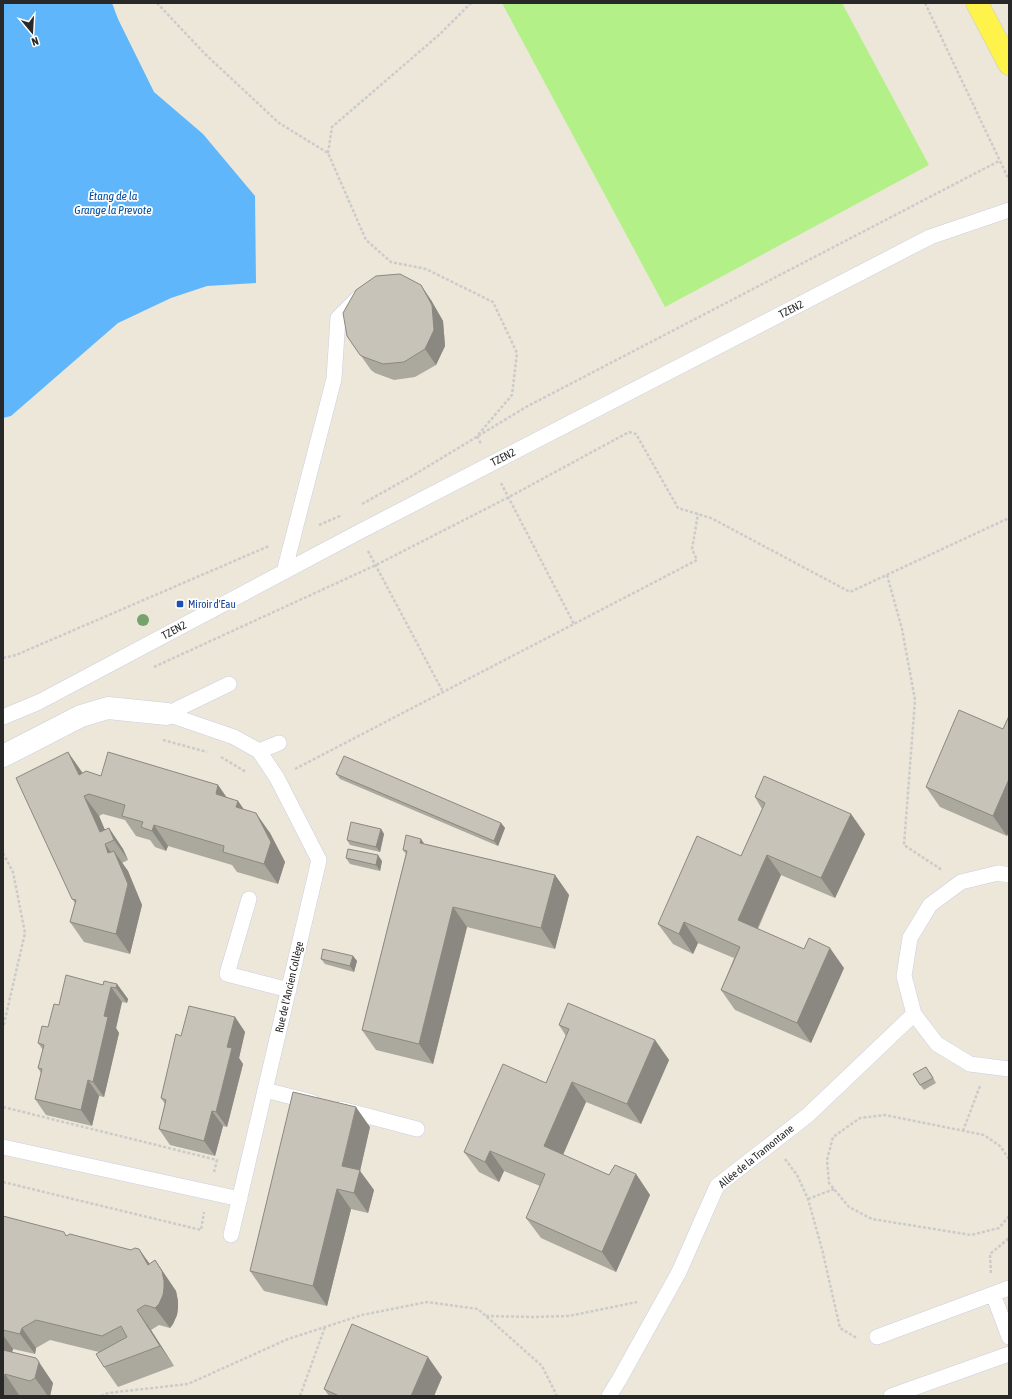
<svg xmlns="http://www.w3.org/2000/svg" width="1012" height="1399" font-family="'Asap Condensed',sans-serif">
<rect width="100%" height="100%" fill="#ece7d8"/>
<path fill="#b3f188" d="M502,3H842L929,165L665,307Z"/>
<path fill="#5fb6fa" d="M3,3H112L118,19L154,92L203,134L255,196L256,283L207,286L171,298L118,323L11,416L3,418Z"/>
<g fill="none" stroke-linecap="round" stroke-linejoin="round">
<defs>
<path id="lane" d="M284,572L334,379L338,318L358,298
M229,684L167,714L234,737L259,751L279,743
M3,717L39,702L359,532L930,237L1009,210
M1009,875L998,873L961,882L930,905L910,938L904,976L914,1014L937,1044L970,1064L1009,1069
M249,899L227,974L289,990
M265,1090L312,1102
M341,1109L417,1129
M3,1147L240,1199
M231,1235L319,860L277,778L259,751
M993,1294L1009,1337
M877,1337L1009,1288
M609,1396L619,1380L679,1272L717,1186L808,1115L914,1014
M891,1396L1009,1354"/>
<path id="street" d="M3,756L81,716L108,708L167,714"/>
<path id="primary" d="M977,3L1009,64"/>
</defs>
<use href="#lane" stroke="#cdcde3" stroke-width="16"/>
<use href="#street" stroke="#cdcde3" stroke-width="23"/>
<use href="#primary" stroke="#cbcbcb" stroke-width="23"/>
<path stroke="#cbcbcb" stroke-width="2.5" stroke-dasharray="3 2" stroke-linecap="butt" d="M157,3L205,54L279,123L328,153L366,240L391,262L426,269L493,302L517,353L512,395L477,436L481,444
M925,3L1009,180
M328,153L332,127L440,34L471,3
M501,483L574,624
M362,504L412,476L526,407L999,161
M319,525L342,515
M368,551L443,692
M887,575L902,629L915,700L904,845L942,870
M3,658L16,655L269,546
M154,667L376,565L509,497L629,432L636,434L678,508L711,518L850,592L1009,518
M163,740L207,752
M221,757L246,772
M295,769L697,560L692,549L698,514
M3,853L13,872L25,933L3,1028
M3,1107L217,1160L214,1172
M963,1131L980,1086
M785,1159L797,1175L808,1199L822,1249L840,1328L855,1337H857
M1009,1159L1000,1146L984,1135L885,1115L860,1118L833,1137L827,1160L829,1183L849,1207L872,1219L971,1235L999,1228L1009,1216
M3,1182L201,1230L204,1212
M808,1199L834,1189
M991,1273L990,1254L1009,1238
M486,1316L532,1317L569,1316L637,1302
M101,1396L108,1393L188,1384L288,1339L362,1315L427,1302L478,1309L542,1366L557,1396
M300,1396L325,1327"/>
<use href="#lane" stroke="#fff" stroke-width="15"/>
<use href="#street" stroke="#fff" stroke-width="22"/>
<use href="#primary" stroke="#fdf34b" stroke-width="22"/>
</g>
<circle fill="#76a26b" cx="143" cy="620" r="6"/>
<path fill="#aba89e" d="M431,300L443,321L445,346L436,365L415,377L394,380L375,373L371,370L347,336Z
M1009,716V831L1007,836L940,807L926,787L1003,729Z
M82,773L101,776L218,785L227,798L238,801L244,810L270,833L285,862L278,884L237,872L232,865L168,846L166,851L155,847L150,840L136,836L125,820L103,814L99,816L105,830L109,828L123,849L128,860L122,863L128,871L142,905L130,954L84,942L70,922L75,903L72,899Z
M336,774L501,823L505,828L498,846L340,779Z
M755,797L851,814L865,834L835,898L781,875L758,929L844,968L811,1043L735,1010L721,990L734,958L698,943L693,954L673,944L658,924L741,856L762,809Z
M381,829L384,834L380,852L350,845L347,840Z
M425,844L555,875L569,895L555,949L467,927L433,1064L376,1050L362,1030L406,854L403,850Z
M346,858L382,861L380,871L350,864Z
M353,956L357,961L354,972L325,964L321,959Z
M117,984L128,999L127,1003L122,1002L116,1028L119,1033L104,1097L99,1096L92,1126L46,1115L35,1099L41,1073L38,1068L43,1050L38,1043L48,1027L103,985Z
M235,1017L245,1032L239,1058L243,1064L227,1127L223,1126L215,1156L170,1145L159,1129L165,1104L161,1098L181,1036Z
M559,1025L655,1040L669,1060L641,1124L586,1102L563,1155L609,1175L636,1174L650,1195L616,1272L541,1238L526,1218L540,1186L504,1171L499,1182L479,1172L464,1152L546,1083L566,1036Z
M930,1072L936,1083L924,1090L920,1085Z
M370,1127L360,1171L374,1190L368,1213L351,1209L327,1306L264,1291L250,1271Z
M3,1216L66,1236L131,1250L139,1249L150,1264L155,1260L176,1291L178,1301V1308L177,1315L173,1324L170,1328L159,1325L151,1330L174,1366L118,1387L104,1367L99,1352L50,1340L36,1348L35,1354L13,1349L12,1352L53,1383L50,1396H25L19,1395V1396H3Z
M442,1377L434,1396H329L324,1389Z"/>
<path fill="#8b8881" d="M421,285L431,300L443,321L445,346L436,365L425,349Z
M68,752L82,772L93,795L79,775Z
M1009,779V831L1007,836L993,816Z
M218,785L232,805L216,794Z
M84,796L99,816L110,842L100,832Z
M238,801L252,821L236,807Z
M256,813L270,833L285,862L278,884L264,864Z
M851,814L865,834L835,898L821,878Z
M501,823L505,828L498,846L494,841Z
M154,825L168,846L166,851L152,831Z
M109,828L123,849L128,860L114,840Z
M381,829L384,834L380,852L376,847Z
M421,839L435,859L420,843Z
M105,844L119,864L108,853Z
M114,851L128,871L142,905L130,954L116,934Z
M378,855L382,861L380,871L376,865Z
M767,855L781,875L752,940L738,920Z
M555,875L569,895L555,949L541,928Z
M453,907L467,927L433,1064L419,1044Z
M684,922L698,943L693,954L679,934Z
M830,948L844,968L811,1043L797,1023Z
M353,956L357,961L354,972L350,966Z
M117,984L128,999L127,1003L116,988Z
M111,987L122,1002L116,1028L119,1033L104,1097L93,1082L104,1016Z
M235,1017L245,1032L239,1058L243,1064L227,1127L216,1112L227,1047Z
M655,1040L669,1060L641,1124L627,1104Z
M88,1080L99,1096L92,1126L81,1110Z
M572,1082L586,1102L558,1166L544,1146Z
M356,1107L370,1127L360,1171L374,1190L368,1213L354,1193L342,1166Z
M212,1111L223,1126L215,1156L204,1141Z
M490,1151L504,1171L499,1182L485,1162Z
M636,1174L650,1195L616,1272L602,1252Z
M337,1189L351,1209L327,1306L313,1286Z
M139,1249L153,1269L148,1265Z
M155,1260L176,1291L178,1301V1308L177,1315L173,1324L170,1328L155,1308Z
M137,1310L151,1330L174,1366L160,1346Z
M22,1328L36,1348L35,1354L20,1334Z
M3,1335L13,1349L8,1368L3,1360Z
M428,1357L442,1377L434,1396H411Z
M39,1362L53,1383L50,1396H48L35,1378Z
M5,1374L19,1395V1396H5L3,1393V1383Z"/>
<path fill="#c7c3b8" stroke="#8b8881" d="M400,274L421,285L432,305L434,330L425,349L404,362L383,364L364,357L360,355L347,336L343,313L356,290L376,276Z
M959,710L1003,729L1009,716V779L993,816L926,787Z
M68,752L79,775L86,771L101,776L108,752L218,785L216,794L238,801L236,807L256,813L271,842L264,864L223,852L224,846L154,825L152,831L141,827L143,822L122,816L125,805L89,794L84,796L100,832L109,828L114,840L105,844L108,853L114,851L128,884L116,934L70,922L76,900L72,899L16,778Z
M344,756L501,823L494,841L336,774Z
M764,776L851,814L821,878L767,855L738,920L804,949L809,938L830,948L797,1023L721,990L740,947L684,922L679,934L658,924L697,836L741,856L765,803L755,797Z
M351,822L381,829L376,847L347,840Z
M406,835L421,839L420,843L555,875L541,928L453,907L419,1044L362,1030L407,851L403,850Z
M348,849L378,855L376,865L346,858Z
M323,949L353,956L350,966L321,959Z
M66,975L103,985L104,981L117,984L116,988L111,987L104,1016L108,1017L93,1082L88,1080L81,1110L35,1099L42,1069L38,1068L44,1045L38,1043L42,1026L48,1027L54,1004L59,1005Z
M568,1003L655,1040L627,1104L572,1082L544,1146L609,1175L615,1165L636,1174L602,1252L526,1218L545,1174L490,1151L485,1162L464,1152L503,1064L546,1083L569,1029L559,1025Z
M189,1006L235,1017L227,1047L232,1048L216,1112L212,1111L204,1141L159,1129L166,1100L161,1098L176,1034L181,1036Z
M926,1067L933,1078L920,1085L913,1074Z
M293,1092L356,1107L342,1166L360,1170L354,1193L337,1189L313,1286L250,1271Z
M3,1216L64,1232L66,1236L70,1234L131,1250L135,1248L139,1249L148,1265L155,1260L162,1271L164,1281V1288L163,1295L159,1304L155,1308L145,1305L137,1310L160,1346L104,1367L96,1354L127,1337L121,1326L102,1336L36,1320L22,1328L20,1334L3,1330Z
M352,1324L428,1357L411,1396H339L324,1389Z
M3,1350L36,1358L39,1362L35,1378L30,1381L5,1374L3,1383Z"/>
<rect fill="#1a4fb4" stroke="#fff" stroke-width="1.5" x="176" y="600" width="8" height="8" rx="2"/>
<g text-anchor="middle" stroke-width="3.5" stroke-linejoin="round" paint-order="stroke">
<g font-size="11" fill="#282828" stroke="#fff">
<text transform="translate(791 309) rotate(-27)" y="4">TZEN2</text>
<text transform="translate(503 457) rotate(-27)" y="4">TZEN2</text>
<text transform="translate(174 630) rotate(-28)" y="4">TZEN2</text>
<text transform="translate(289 987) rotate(-77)" y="4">Rue de l'Ancien Collège</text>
<text transform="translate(756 1156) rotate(-39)" y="4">Allée de la Tramontane</text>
</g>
<g font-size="11" fill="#164399" stroke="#fff" text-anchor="start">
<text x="188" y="608">Miroir d'Eau</text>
</g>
<g font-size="12" font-style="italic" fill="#014fa3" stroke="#fff">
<text x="113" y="200">Étang de la<tspan x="113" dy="14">Grange la Prevote</tspan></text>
</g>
</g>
<rect width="1012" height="1399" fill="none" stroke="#282828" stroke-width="8"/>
<g transform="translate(32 32) rotate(162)" stroke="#ffffff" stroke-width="3" paint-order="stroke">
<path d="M0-3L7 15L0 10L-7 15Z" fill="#282828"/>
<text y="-6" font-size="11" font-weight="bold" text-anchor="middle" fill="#282828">N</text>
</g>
</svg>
